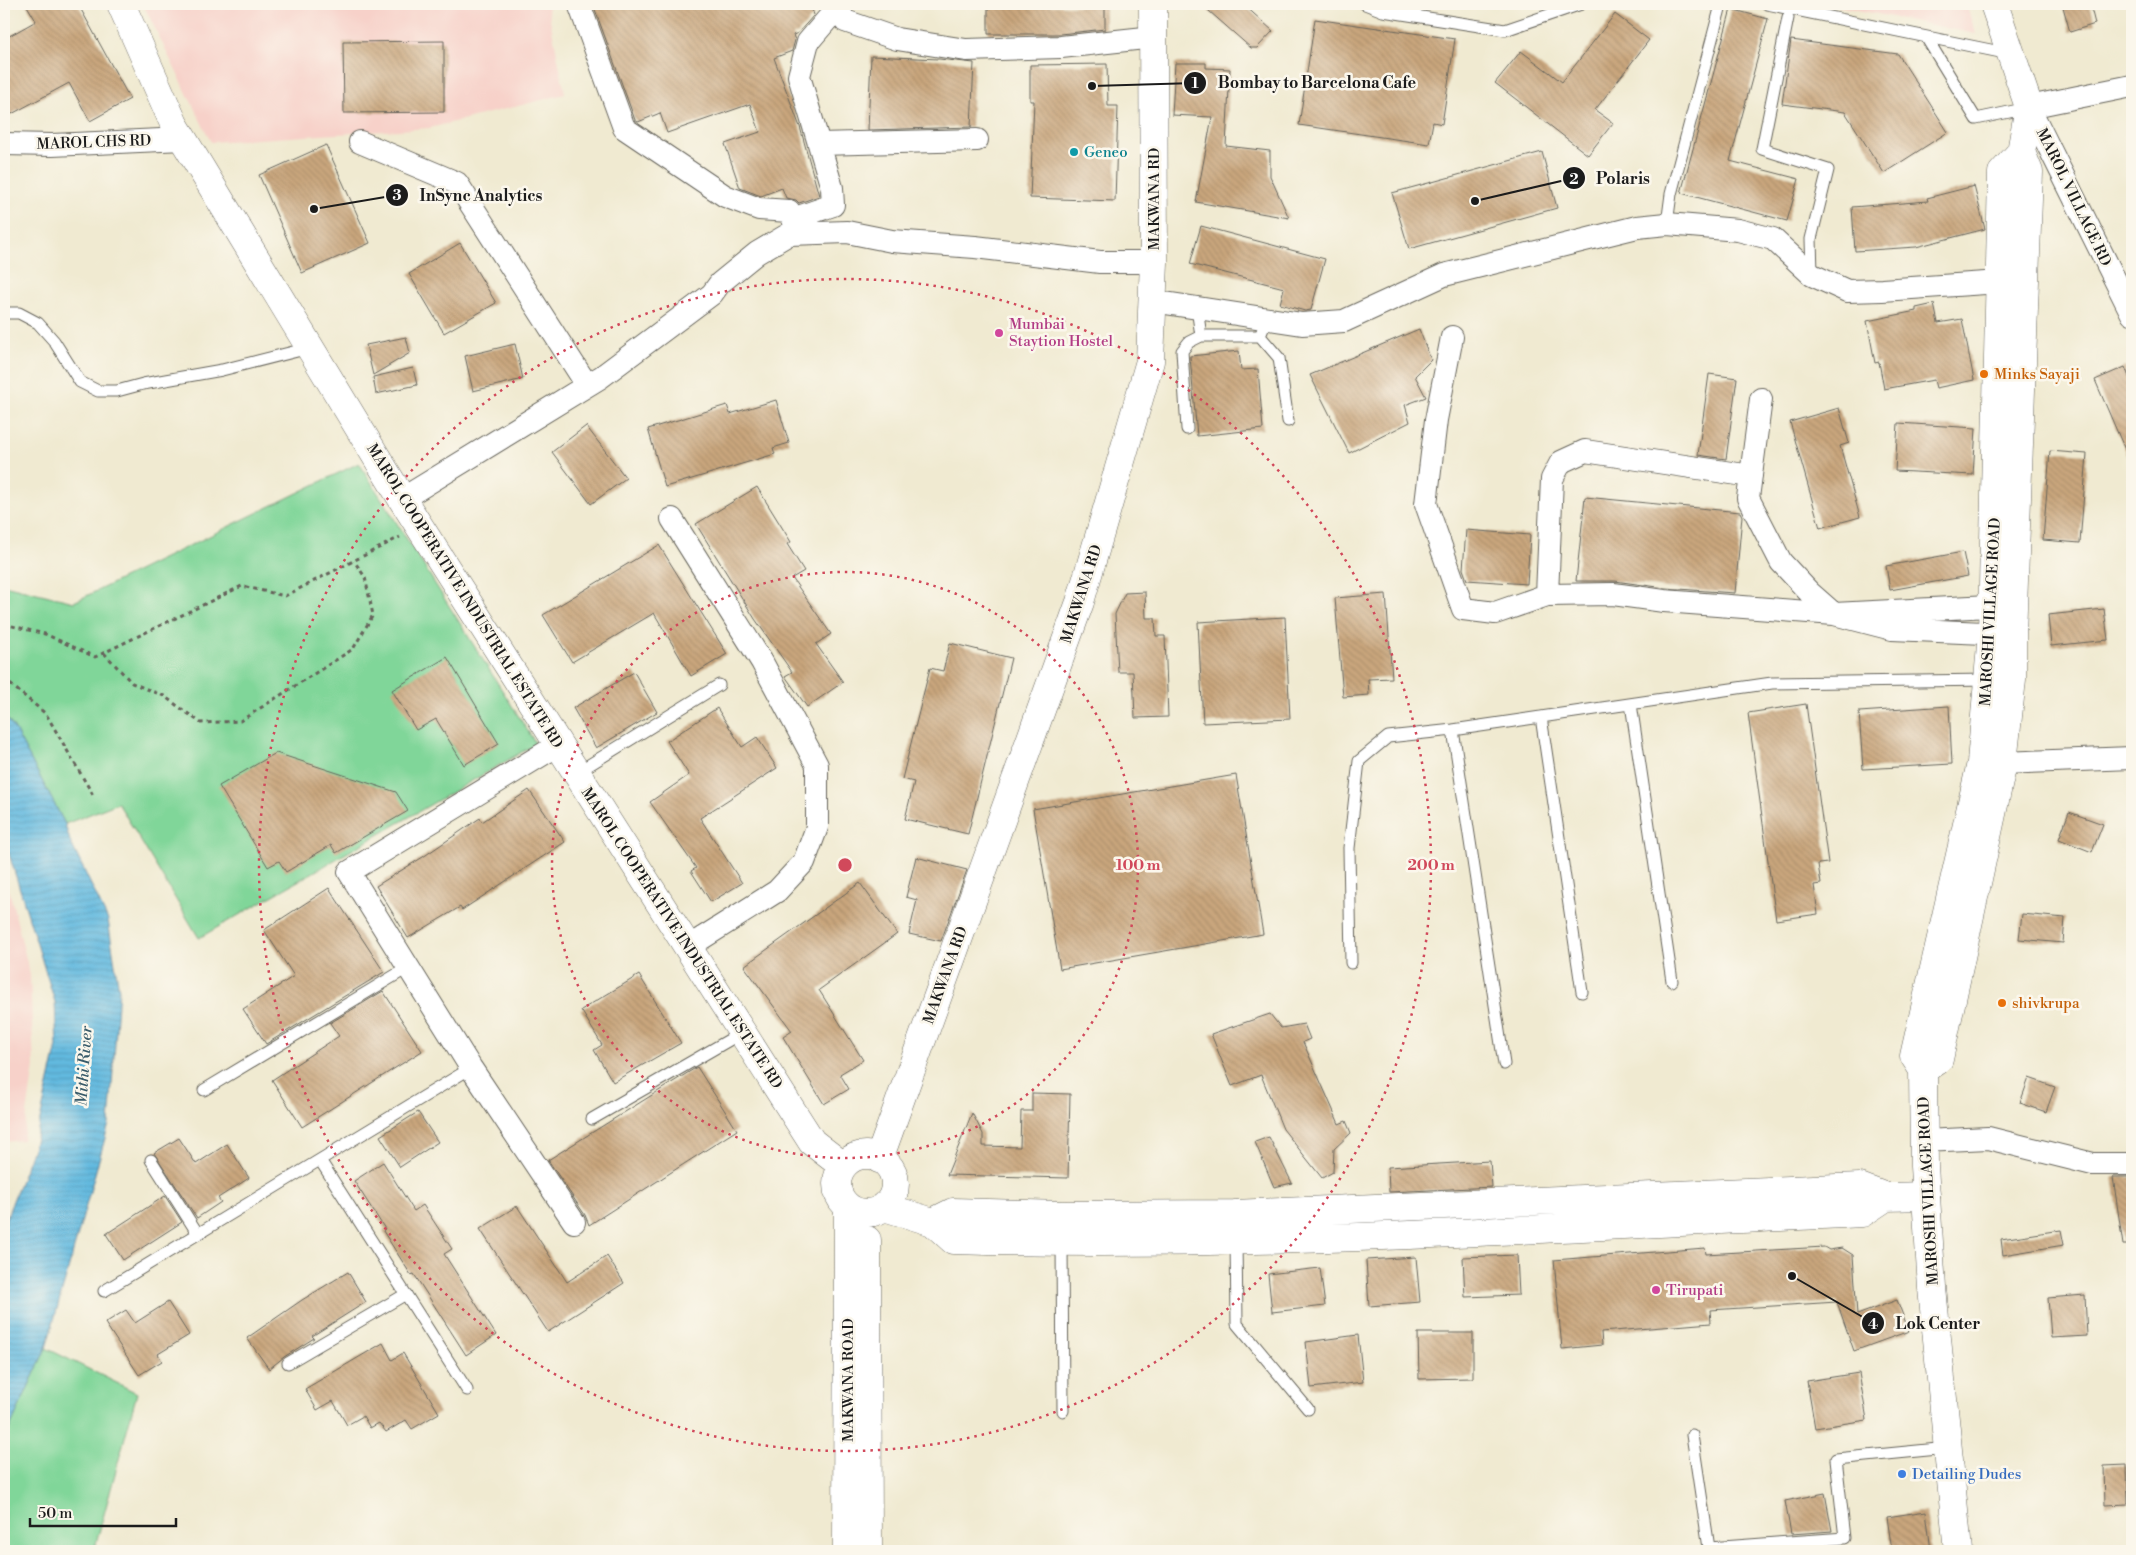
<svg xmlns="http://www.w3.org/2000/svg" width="2136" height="1555" font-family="'Libre Bodoni',serif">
<defs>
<pattern id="water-rules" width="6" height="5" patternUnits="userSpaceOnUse" patternTransform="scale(1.25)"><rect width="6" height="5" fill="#62b9df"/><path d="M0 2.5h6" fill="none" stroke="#549ebf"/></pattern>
<pattern id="building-back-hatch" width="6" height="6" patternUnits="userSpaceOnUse" patternTransform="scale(1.25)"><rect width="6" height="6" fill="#c9a67d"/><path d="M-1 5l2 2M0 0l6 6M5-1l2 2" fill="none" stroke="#ac8e6b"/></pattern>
</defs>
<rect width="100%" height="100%" fill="#fbf7ec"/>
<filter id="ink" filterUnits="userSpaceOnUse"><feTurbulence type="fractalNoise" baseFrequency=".02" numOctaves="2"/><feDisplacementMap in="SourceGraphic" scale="10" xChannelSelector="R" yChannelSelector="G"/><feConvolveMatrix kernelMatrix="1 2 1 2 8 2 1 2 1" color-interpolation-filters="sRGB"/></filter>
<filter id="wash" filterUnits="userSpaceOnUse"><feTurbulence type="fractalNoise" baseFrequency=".0096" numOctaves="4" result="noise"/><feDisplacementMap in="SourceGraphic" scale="20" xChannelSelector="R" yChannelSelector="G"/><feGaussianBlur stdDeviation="1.12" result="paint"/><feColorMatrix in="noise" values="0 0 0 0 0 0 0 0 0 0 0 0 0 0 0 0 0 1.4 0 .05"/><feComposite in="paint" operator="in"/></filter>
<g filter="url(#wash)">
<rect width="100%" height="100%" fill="#f0ead1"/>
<path fill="#f7d1c9" d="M143,4H547L565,94L430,128L211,142Z
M1828,4H1966L1976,34Z
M4,879L11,897L30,975L34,1067L23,1140L4,1142Z"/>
<path fill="#80d699" stroke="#4e795a" d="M359,463L536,744L199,938L118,803L65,824L14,728L4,715V585L74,602Z
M46,1348L137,1393L94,1551H4V1440Z"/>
<path fill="url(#water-rules)" stroke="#3f6a7e" d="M4,715L14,728L65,824L70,841L108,920L119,990L109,1124L46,1348L4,1440V1224L34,1146L57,1046L55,1002L4,838Z"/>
<g id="blocks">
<path fill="url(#building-back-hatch)" d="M26,4H78L130,99L90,121L69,83L8,116L4,108V39L36,21Z
M593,4H810L814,15L798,33L793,35L795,40L792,51L774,58L800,127L819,196L799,203L796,200L786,198L782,188L761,196L740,188L725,144L760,132L750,104L667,133L660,113L638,122L635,120Z
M1201,4H1243L1273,31L1257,48H1251Z
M2075,4H2090L2095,24L2070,32L2063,7Z
M988,5L1105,6V29L1060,34H988Z
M1731,9L1768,19L1730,161L1799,179L1787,221L1681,193Z
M1615,14L1649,40L1595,110L1613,123L1588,155L1495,83L1521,51L1562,82Z
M1315,19L1455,39L1442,124L1433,122L1429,144L1299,125Z
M1791,40L1898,54L1948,132L1884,173L1845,112L1782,104Z
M444,41V112L344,113L343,42Z
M871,56L939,59L974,63L971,127L868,130Z
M1175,63H1206V68L1230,69L1226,146L1270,151V176L1289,218L1196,202L1212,117L1172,115Z
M1107,64L1108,106H1118L1115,201L1030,198L1034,101H1030V65Z
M326,145L370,243L302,273L259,175Z
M1542,152L1557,208L1409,249L1392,193Z
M1974,186L1985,229L1916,247L1855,251L1852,207L1928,201L1927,198Z
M1201,226L1325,259L1311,310L1305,311L1280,304L1284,288L1190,264Z
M460,243L496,303L444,333L409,274Z
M1934,304L1938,323L1962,319L1974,380L1936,388L1934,380L1884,389L1879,362L1875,363L1867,321L1916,311V308Z
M1419,329L1431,360L1415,376L1426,397L1405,405L1410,422L1349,453L1310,375Z
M406,337L410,353L373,375L366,345Z
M515,344L523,379L473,391L465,356Z
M1239,351L1241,370L1258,369L1263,429L1197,436L1190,356Z
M2125,367L2132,384V466L2095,380Z
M413,368L417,385L376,394L373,377Z
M1709,374L1737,378L1726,459L1698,455Z
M776,400L789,443L773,448L775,454L665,487L648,429L727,405L730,414Z
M1839,408L1849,443L1840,446L1860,517L1820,528L1790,422Z
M1898,423L1976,428L1973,475L1895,471Z
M586,426L626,478L591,504L552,452Z
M2050,451L2087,454L2080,543L2043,540Z
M757,487L791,542L787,544L804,571L792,578L831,634L816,644L843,682L807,707L785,676L792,672L755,619L696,524Z
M1585,497L1740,512L1742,516L1735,593L1665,588L1615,581H1576Z
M1466,530L1530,535L1527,584L1467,580L1463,569Z
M659,545L727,654L691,676L654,613L572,662L543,615Z
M1963,552L1968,576L1890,590L1886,566Z
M1145,592L1146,618H1155L1156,636H1165L1168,717L1135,718L1133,672H1118L1115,614L1125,593Z
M1386,594L1392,678L1368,679L1369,695L1343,697L1335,598Z
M2104,609L2108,640L2051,646L2048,615Z
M1285,617L1290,719L1203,723L1198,622Z
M950,643L1011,658L968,834L905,819L914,782L902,779L930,668L943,671Z
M447,657L499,744L464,765L436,719L416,730L392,690Z
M634,672L657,712L596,748L573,708Z
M1806,704L1828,863L1818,864L1821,884L1814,885L1818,914L1776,920L1748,713Z
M1949,706L1952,764L1863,769L1859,712Z
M717,708L742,747L757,737L777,768L700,818L742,883L711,902L691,871L696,868L650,802L689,775L667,741Z
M276,753L396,792L408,811L336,853L331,845L286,872L279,861L268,867L219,786Z
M1236,775L1263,934L1060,969L1033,809Z
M529,790L565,842L462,910L460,907L408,938L376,886L423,857L480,818L482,822Z
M2069,812L2103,824L2092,852L2059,839Z
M916,857L967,870L941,941L909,934L917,900L906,897Z
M860,883L897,934L819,990L863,1060L840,1074L849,1089L824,1104L783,1037L792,1031L744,966Z
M329,888L384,972L266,1044L243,1009L294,976L264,930Z
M2022,914L2065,918L2063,943L2019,939Z
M639,975L681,1043L613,1082L594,1050L602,1045L581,1010Z
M383,991L422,1051L302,1127L272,1080L339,1036L330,1023Z
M1270,1014L1281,1028L1304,1024L1310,1039L1303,1042L1333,1110L1339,1124L1346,1121L1351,1133L1334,1149L1333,1172L1322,1178L1283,1129L1261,1075L1232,1086L1211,1034Z
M697,1067L737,1130L589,1225L585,1215L548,1160Z
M2029,1078L2055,1087L2046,1112L2020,1103Z
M1032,1093L1070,1094L1068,1178L947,1175L972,1113L983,1134V1146L1020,1147L1021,1111H1032Z
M418,1112L438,1142L400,1167L380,1136Z
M1269,1137L1292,1183L1274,1187L1255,1142Z
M179,1138L196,1164L227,1144L249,1178L218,1198L221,1202L197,1218L154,1153Z
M1490,1161L1492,1187L1389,1192L1388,1167Z
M383,1162L414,1211L423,1205L452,1249L444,1254L496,1335L466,1355L414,1274L411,1275L383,1231L385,1229L354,1181Z
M2113,1177H2132V1245H2123Z
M165,1196L182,1222L123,1260L106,1234Z
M517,1206L567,1282L607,1256L624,1283L548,1332L480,1229Z
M2061,1230L2064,1245L2003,1255L2001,1239Z
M1824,1247L1829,1250L1842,1248L1853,1255L1857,1315L1897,1300L1909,1331L1854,1351L1837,1302L1710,1310L1711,1323L1601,1332L1602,1345L1562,1349L1554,1260L1705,1248L1706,1254Z
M1517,1255L1519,1295L1465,1297L1463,1257Z
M1416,1257L1420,1302L1369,1306L1366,1260Z
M1320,1268L1325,1306L1272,1312L1268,1274Z
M348,1272L366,1302L312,1336L314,1338L284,1357L269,1369L247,1338L302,1300Z
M2085,1295L2087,1336L2051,1338L2048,1298Z
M168,1302L189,1335L158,1354L162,1361L139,1375L105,1323L126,1310L135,1323Z
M1418,1333H1473V1378L1419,1379Z
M1358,1335L1363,1382L1311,1388L1306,1342Z
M383,1343L392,1360L403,1353L439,1413L412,1429L406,1420L386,1432L379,1423L370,1428L363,1416L347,1425L333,1401L317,1410L305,1389Z
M1859,1373L1867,1420L1815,1428L1807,1381Z
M2127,1465L2128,1504L2105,1505L2104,1466Z
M1825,1493L1832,1531L1791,1534L1785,1501Z
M1926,1511L1931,1551H1892L1887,1517Z"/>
</g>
</g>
<g filter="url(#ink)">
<use href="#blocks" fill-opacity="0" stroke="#66645b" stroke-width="1"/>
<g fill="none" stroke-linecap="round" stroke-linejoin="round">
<defs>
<path id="service" d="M1365,4L1383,11L1505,30L1581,4
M1767,4L2010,54
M1788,18L1762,149L1828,170L1811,239L1812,273
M1926,37L1976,119L2028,108
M1667,224L1671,194L1721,5
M1197,308L1201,336H1260L1267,319
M4,313H19L38,323L54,341L80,382L98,391H117L143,384L222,370L309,348
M1260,336L1279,358L1288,421
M1187,429L1182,351L1189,342L1201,336
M1631,704L1672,981
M1541,717L1582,992
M1453,730L1504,1064
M576,773L719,685
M1351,963L1349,848L1359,761L1388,737L1453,730L1772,683L1990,680
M204,1090L409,967
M592,1119L743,1032
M151,1160L198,1234
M320,1160L467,1390
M1236,1239L1237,1324L1308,1409
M1062,1240L1063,1411
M104,1291L471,1068
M288,1363L406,1294
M1692,1435L1709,1548L1845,1538L1836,1459L1948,1448"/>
<path id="minor" d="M579,4L624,128L725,196L759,209L789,211L793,219L833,205L832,188L799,76L808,42L837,8L838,4
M837,8L845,21L897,39L966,50L1061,47L1154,37
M2132,86L2029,107L2132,314
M360,142L457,183L587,385
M4,144L52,145L183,139
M819,144L977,140
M1152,301L1302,324L1344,321L1444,275L1637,227L1667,224L1738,230L1773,239L1812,275L1847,291L1882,290L2015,281
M1452,337L1436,420L1426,504L1463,609L1495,613L1547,595L1613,594L1664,601L1834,614L2009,605
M1761,399L1748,498L1781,562L1809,592L1834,614L1892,629L2008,634
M402,499L601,377L712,294L720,283L757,253L789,234L847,232L892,241L975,247L1100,262H1154
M672,519L762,662L817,765V827L804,862L777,891L688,947
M1547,595L1552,479L1561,462L1585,451L1751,476
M558,745L349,872L471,1068L574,1222
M2003,763L2132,758
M1924,1141L1988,1138L2093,1164H2132"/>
<path id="tertiary" d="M121,4L174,124L402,499L812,1142L843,1166
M837 1184a29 29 0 1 1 58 0a29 29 0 1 1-58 0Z
M879,1159L1080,602L1150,361L1154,262L1153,4
M884,1207L933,1222L953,1240C1256,1249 1559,1227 1862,1213L1886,1197
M933,1222L953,1212L1062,1215L1234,1214L1860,1187L1886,1197L1926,1196
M867,1240L868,1551
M847,1551L848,1208"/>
<path id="secondary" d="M1923,1070L1939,1059L2003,763L2012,679V635L2029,172L2021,152L2029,107L1994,4
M1958,1551L1932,1288L1924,1166L1923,1070L1914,1056L1981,763L1992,633L2002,173L2021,152"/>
</defs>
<use href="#service" stroke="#66645b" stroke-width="13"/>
<use href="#minor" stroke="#66645b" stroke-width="24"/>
<use href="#tertiary" stroke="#66645b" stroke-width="29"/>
<use href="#secondary" stroke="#66645b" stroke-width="29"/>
<path stroke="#66645b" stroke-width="3" stroke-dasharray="4 4" stroke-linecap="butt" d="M4,624L45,634L95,657L242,586L285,596L400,537
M104,653L132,683L164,696L201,723L240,721L353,649L373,615L365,577L354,561
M4,679L46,714L93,795"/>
<use href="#service" stroke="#fff" stroke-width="11"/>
<use href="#minor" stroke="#fff" stroke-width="22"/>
<use href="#tertiary" stroke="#fff" stroke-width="28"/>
<use href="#secondary" stroke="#fff" stroke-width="28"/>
</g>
</g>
<g fill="none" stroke="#d1495b" stroke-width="2.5" stroke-dasharray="2.5 5">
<circle cx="845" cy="865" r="293"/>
<circle cx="845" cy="865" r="586"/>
</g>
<circle fill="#0f9aa8" stroke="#fbf7ec" stroke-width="2" cx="1074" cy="152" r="5"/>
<g fill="#d1479c" stroke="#fbf7ec" stroke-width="2">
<circle cx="999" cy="333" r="5"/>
<circle cx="1656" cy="1290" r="5"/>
</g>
<g fill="#e8710a" stroke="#fbf7ec" stroke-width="2">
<circle cx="1984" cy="374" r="5"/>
<circle cx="2002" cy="1003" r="5"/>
</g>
<circle fill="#3f7fe0" stroke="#fbf7ec" stroke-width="2" cx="1902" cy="1474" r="5"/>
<g text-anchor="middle" stroke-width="5" stroke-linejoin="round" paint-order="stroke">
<g font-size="15" fill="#1c1c1c" stroke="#fbf7ec">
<text transform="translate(94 142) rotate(-2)" y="5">MAROL CHS RD</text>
<text transform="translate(2074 197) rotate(64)" y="5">MAROL VILLAGE RD</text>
<text transform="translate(1154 199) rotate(-90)" y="5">MAKWANA RD</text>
<text transform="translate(1081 594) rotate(-72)" y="5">MAKWANA RD</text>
<text transform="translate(465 596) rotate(58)" y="5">MAROL COOPERATIVE INDUSTRIAL ESTATE RD</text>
<text transform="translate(1990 612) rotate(-87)" y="5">MAROSHI VILLAGE ROAD</text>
<text transform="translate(682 938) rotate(57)" y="5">MAROL COOPERATIVE INDUSTRIAL ESTATE RD</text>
<text transform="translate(945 975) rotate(-70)" y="5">MAKWANA RD</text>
<text transform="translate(1928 1191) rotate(-93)" y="5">MAROSHI VILLAGE ROAD</text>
<text transform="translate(848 1380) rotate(-90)" y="5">MAKWANA ROAD</text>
</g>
<g font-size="15" fill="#0d838f" stroke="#fbf7ec" text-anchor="start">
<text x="1084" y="157">Geneo</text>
</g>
<g font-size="15" fill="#b23c85" stroke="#fbf7ec" text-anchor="start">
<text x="1009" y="329">Mumbai<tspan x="1009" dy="17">Staytion Hostel</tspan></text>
<text x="1666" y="1295">Tirupati</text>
</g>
<g font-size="15" fill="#c56008" stroke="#fbf7ec" text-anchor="start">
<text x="1994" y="379">Minks Sayaji</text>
<text x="2012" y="1008">shivkrupa</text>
</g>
<g font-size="15" fill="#366cbe" stroke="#fbf7ec" text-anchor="start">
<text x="1912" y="1479">Detailing Dudes</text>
</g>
<g font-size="16" font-style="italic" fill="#385b6a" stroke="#fbf7ec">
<text transform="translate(83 1066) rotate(-86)" y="6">Mithi River</text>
</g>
</g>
<circle cx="845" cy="865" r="8" fill="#d1495b" stroke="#fbf7ec" stroke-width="2.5"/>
<g font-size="15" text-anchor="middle" font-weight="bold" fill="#d1495b" stroke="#fbf7ec" stroke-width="5" stroke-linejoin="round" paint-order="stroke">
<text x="1138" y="870">100 m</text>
<text x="1431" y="870">200 m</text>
</g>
<path fill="none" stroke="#1c1c1c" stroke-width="2" d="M1092 86L1195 83M1475 201L1574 178M314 209L397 195M1792 1276L1873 1323"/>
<g fill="#1c1c1c" stroke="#fbf7ec" stroke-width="2">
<circle cx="1092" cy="86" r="5"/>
<circle cx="1475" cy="201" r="5"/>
<circle cx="314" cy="209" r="5"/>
<circle cx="1792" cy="1276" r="5"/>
<circle cx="1195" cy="83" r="12"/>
<circle cx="1574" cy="178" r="12"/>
<circle cx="397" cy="195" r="12"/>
<circle cx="1873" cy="1323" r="12"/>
</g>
<g font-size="15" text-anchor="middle" font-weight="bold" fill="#fff">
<text x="1195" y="88">1</text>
<text x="1574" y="184">2</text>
<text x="397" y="200">3</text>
<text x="1873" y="1329">4</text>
</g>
<g font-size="16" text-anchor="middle" font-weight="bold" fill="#1c1c1c" stroke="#fbf7ec" stroke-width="5" stroke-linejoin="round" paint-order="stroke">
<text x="1317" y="88">Bombay to Barcelona Cafe</text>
<text x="1623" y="184">Polaris</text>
<text x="481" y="201">InSync Analytics</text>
<text x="1938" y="1329">Lok Center</text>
</g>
<rect width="2136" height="1555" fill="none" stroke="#fbf7ec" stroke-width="20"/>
<path d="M30 1518v8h146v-8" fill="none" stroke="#1c1c1c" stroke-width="2.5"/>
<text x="38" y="1518" font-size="15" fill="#1c1c1c" stroke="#fbf7ec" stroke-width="4" paint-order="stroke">50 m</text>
</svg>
